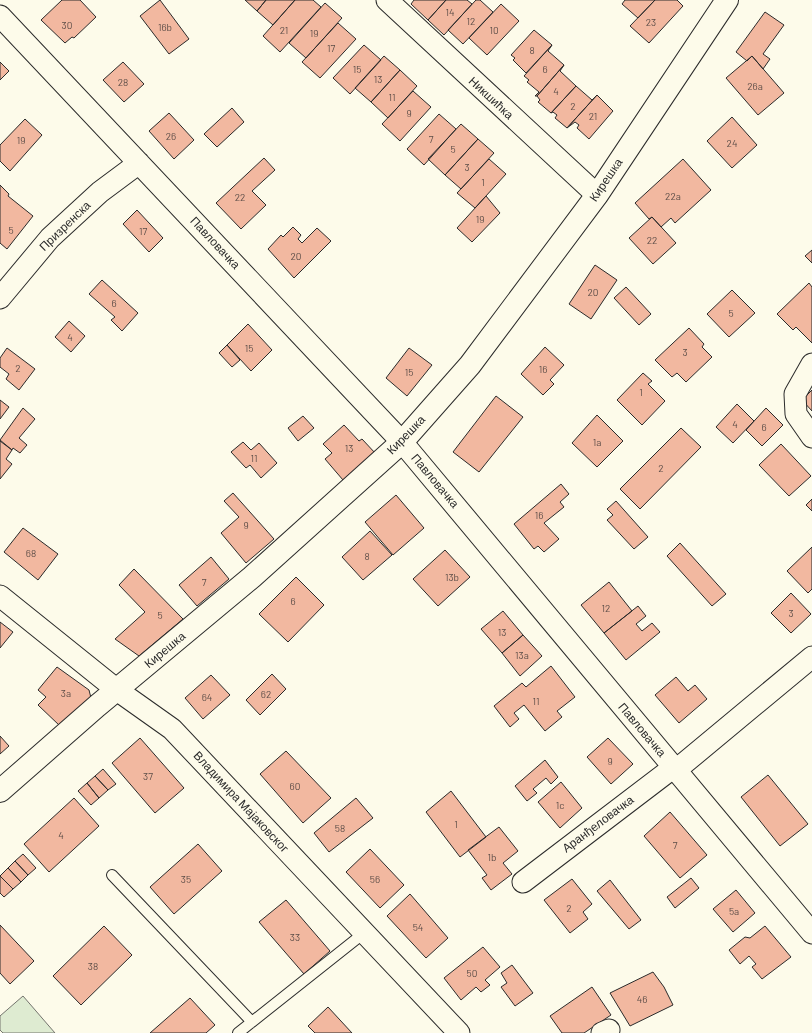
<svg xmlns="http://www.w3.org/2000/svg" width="812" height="1033" font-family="Barlow,sans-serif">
<rect width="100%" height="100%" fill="#fdfbea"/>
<path fill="#deebd1" stroke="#74746e" d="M23,996L55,1033H3L0,1030V1016Z"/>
<path fill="#f2b8a0" stroke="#2b2b2b" d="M62,0H80L96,17L74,38L72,37L65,43L41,20Z
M160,0L189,39L169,54L140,16Z
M245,0H266L257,11Z
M266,0H295L273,25L257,11Z
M295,0H313L321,7L280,52L263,36Z
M414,0H446L428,20L411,4Z
M446,0H467L472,4L444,35L428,20Z
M476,0H480L493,12L463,44L448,30Z
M625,0H655L638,18L622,4Z
M655,0H677L683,6L649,43L630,26Z
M325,3L342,18L306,58L289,43Z
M501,4L519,21L487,55L469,38Z
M765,12L784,25L763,54L770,59L763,69L752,56L747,61L736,52Z
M338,23L356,39L320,78L302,62Z
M534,30L552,45L526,73L513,60L515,58L511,55Z
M364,45L381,60L350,94L333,78Z
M552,45L548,51L564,65L537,96H535L539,92L527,82L529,80L524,76Z
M384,56L400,70L371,102L355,88Z
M752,56L784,93L758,115L726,78Z
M0,62L9,71L0,80Z
M123,62L144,84L124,102L103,80Z
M564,65L560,71L576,86L551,113L538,102L540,100L537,96Z
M400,70L417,86L388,118L371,102Z
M576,86L592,100L597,95L567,128L555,118L557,115L553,112L551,113Z
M413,91L431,107L400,141L382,124Z
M597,95L613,111L589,139L577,128L579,125L575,122L567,128Z
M232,108L244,122L217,147L204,134Z
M169,113L194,140L174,159L149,131Z
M439,114L456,129L424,165L407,149Z
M732,117L757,145L732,168L707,141Z
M25,119L42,135L10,171L0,161V145Z
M461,124L478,139L445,175L428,159Z
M478,139L494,153L461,189L445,175Z
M264,158L275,170L252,191L266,205L241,229L216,203Z
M489,159L506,174L475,208L457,193Z
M683,159L711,190L675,223L671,218L661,227L652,217L649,219L635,203Z
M0,185L9,194L8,196L33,216L7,249L0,243Z
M486,196L500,213L472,242L457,228Z
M137,210L163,238L149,252L123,224Z
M652,217L676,243L653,264L629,238Z
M293,227L301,235L298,239L302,243L317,228L331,241L294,278L268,249L281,235L283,237Z
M812,250V263L805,256Z
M595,265L617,280L591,319L569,304Z
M102,280L138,313L122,331L111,320L115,317L89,294Z
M809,283L812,287V343L796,327L793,330L777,314Z
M626,287L651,314L639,325L614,298Z
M732,290L755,313L729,337L707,314Z
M69,321L85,336L71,352L55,337Z
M248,324L272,350L251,371L227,345Z
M689,328L704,344L702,347L712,357L686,382L677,373L672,377L655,360Z
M227,345L240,360L232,367L219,353Z
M545,347L564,365L550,380L554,384L543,395L521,374Z
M7,348L35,369L19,390L6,379L9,374L0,367V358Z
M409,348L432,365L407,396L386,378Z
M643,373L652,381L648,384L665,401L642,425L617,400Z
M812,390V411L802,400Z
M496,396L523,417L479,472L453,452Z
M0,400L9,407L0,419Z
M737,404L754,421L733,443L716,427Z
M23,408L35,419L19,438L27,445L20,453L13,448L12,450L0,440Z
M766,408L783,425L762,446L746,430Z
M597,415L623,441L597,467L572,443Z
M303,416L314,428L298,441L288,428Z
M344,425L359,441L362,439L376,454L343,480L325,459L332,453L323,444Z
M681,428L701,447L640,509L620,489Z
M0,441L12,450L6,459L12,464L0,479Z
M243,442L251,450L259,443L277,463L261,478L250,465L246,468L231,452Z
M781,444L811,476L789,496L759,465Z
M561,484L569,494L560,502L564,507L544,523L559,539L544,552L538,546L534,549L514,524Z
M233,493L274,539L246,563L221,533L239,517L224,501Z
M396,495L424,528L393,555L365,522Z
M812,499V511L806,505Z
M616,501L648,537L634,549L607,520L613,515L607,509Z
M23,528L58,554L38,580L4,552Z
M370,531L392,555L363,580L342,557Z
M680,543L726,594L712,606L667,556Z
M812,547V589L808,593L787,571Z
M445,550L470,577L438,606L413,579Z
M211,557L229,579L197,606L179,585Z
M134,569L183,619L139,656L115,639L145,612L119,585Z
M296,577L324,605L288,642L259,614Z
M609,582L632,611L604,633L581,605Z
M791,593L811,614L791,633L771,613Z
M638,606L646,616L636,624L642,631L652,623L660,632L626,660L604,633Z
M503,611L523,635L502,653L481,629Z
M0,622L13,632L0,648Z
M523,635L542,656L520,676L502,653Z
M551,666L575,697L557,711L562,717L545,731L524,705L514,713L519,719L510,727L494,706L522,683L526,687Z
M57,667L89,690L91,698L60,726L38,705L46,697L38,690Z
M272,674L286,689L260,715L246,700Z
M211,675L230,695L203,719L185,698Z
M676,677L688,691L695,685L707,699L679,723L655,695Z
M0,736L9,746L0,754Z
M140,738L184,788L155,813L112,763Z
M608,738L633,764L611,784L587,757Z
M286,751L331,798L303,823L260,774Z
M545,760L558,777L551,784L546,778L533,789L537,793L527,801L515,786Z
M103,769L116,784L108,790L95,776Z
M768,775L808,824L780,846L741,797Z
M95,776L108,790L99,798L87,783Z
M561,782L582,808L560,828L538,802Z
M87,783L99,798L91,805L78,791Z
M451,791L486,837L460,857L426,812Z
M74,798L99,826L49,872L24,844Z
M356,798L373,818L329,852L314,833Z
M670,812L707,855L680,878L644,836Z
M499,827L518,851L503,863L512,874L491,890L482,878L487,875L468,850Z
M198,844L222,871L174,914L150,887Z
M370,849L404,885L380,908L346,872Z
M23,854L36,868L28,875L15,861Z
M15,861L28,875L21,882L8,868Z
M8,868L21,882L13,889L0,876Z
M0,876L13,889L4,897L0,893Z
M691,878L699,888L675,908L667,897Z
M572,879L592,904L583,912L588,919L570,933L544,900Z
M610,880L641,920L629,929L597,891Z
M736,890L755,913L733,932L713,909Z
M410,894L448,938L426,958L387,916Z
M286,900L330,951L304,974L259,922Z
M0,925L34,961L10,984L0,973Z
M104,926L132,955L81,1005L53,976Z
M765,926L791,957L762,979L752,967L756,964L749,956L740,964L729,950L745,937L750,938Z
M483,947L500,967L485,980L490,985L481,992L476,987L461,1000L444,978Z
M512,965L533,993L515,1006L501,987L507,983L501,973Z
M653,972L664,987L673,1005L630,1026L610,993Z
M592,987L611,1015L584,1033H562L550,1016Z
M190,998L215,1025L206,1033H150Z
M328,1007L352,1033H315L308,1026Z"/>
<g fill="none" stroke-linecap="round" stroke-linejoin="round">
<defs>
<path id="lane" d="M112,875L252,1022
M238,1033L364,933"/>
<path id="street" d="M387,0L597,195
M0,16L402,442L812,933
M0,298L50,238L100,192L139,163
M812,364L795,394L796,414L812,437
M0,596L117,690L172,729L459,1033
M676,770L812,657
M523,882L674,767
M602,1033L609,1030"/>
<path id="secondary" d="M0,791L97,706L252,577L402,442L470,365L597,195L727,0"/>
</defs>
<use href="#lane" stroke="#2b2b2b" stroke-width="12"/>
<use href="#street" stroke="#2b2b2b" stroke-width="23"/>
<use href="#secondary" stroke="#2b2b2b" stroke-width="24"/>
<use href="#lane" stroke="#fdfbea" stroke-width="10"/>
<use href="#street" stroke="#fdfbea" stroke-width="21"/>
<use href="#secondary" stroke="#fdfbea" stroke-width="22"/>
</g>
<g text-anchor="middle" stroke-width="3" stroke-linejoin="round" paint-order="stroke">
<g font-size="10" fill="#5d4e48">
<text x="450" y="16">14</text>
<text x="471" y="25">12</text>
<text x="651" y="26">23</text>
<text x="67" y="29">30</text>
<text x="165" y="31">16b</text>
<text x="284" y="34">21</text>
<text x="494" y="34">10</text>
<text x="314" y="37">19</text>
<text x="331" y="52">17</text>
<text x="532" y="54">8</text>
<text x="357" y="73">15</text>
<text x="545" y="73">6</text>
<text x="378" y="83">13</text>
<text x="123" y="86">28</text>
<text x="755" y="90">26a</text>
<text x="556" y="95">4</text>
<text x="392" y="101">11</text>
<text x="573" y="110">2</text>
<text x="409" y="117">9</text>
<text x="593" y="120">21</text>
<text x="171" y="140">26</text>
<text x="431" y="143">7</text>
<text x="21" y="144">19</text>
<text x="732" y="147">24</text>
<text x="453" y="153">5</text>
<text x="467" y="171">3</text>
<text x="483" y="186">1</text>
<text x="673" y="200">22a</text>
<text x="240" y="201">22</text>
<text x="480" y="223">19</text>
<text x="11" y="234">5</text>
<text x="143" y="235">17</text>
<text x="652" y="244">22</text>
<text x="296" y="260">20</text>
<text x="593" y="296">20</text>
<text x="114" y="307">6</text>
<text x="731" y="317">5</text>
<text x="70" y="341">4</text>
<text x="249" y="352">15</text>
<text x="685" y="356">3</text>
<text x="18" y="372">2</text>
<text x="543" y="373">16</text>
<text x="409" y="376">15</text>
<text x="641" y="396">1</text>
<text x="735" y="428">4</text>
<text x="764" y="431">6</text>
<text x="597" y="446">1a</text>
<text x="349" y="452">13</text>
<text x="254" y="462">11</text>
<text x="661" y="472">2</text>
<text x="539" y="519">16</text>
<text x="246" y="529">9</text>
<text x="31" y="557">68</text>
<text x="367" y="560">8</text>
<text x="452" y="581">13b</text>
<text x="204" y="586">7</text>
<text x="293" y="605">6</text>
<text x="606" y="612">12</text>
<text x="791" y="617">3</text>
<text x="160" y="619">5</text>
<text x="502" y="636">13</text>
<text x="522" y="659">13a</text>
<text x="66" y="697">3a</text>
<text x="266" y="698">62</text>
<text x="207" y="701">64</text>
<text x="536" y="705">11</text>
<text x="610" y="765">9</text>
<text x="148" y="780">37</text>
<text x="295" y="790">60</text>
<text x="560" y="809">1c</text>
<text x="456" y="828">1</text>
<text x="340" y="832">58</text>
<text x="61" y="839">4</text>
<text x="675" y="849">7</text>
<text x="492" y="861">1b</text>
<text x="186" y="883">35</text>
<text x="375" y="883">56</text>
<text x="569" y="912">2</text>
<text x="734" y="915">5a</text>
<text x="418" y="931">54</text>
<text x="295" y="941">33</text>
<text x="93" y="970">38</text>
<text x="472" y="977">50</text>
<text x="642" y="1003">46</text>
</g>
<g font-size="12" fill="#2b2b2b" stroke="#fdfbea">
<text transform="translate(491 98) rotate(43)" y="4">Никшићка</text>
<text transform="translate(606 180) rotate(-56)" y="4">Кирешка</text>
<text transform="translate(65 226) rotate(-44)" y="4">Призренска</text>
<text transform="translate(215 243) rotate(47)" y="4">Павловачка</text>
<text transform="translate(406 435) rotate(-46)" y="4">Кирешка</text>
<text transform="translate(435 481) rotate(50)" y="4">Павловачка</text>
<text transform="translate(165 650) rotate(-40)" y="4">Кирешка</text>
<text transform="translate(642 730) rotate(50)" y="4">Павловачка</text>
<text transform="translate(241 802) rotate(47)" y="4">Владимира Мајаковског</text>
<text transform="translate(598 824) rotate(-37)" y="4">Аранђеловачка</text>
</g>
</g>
</svg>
